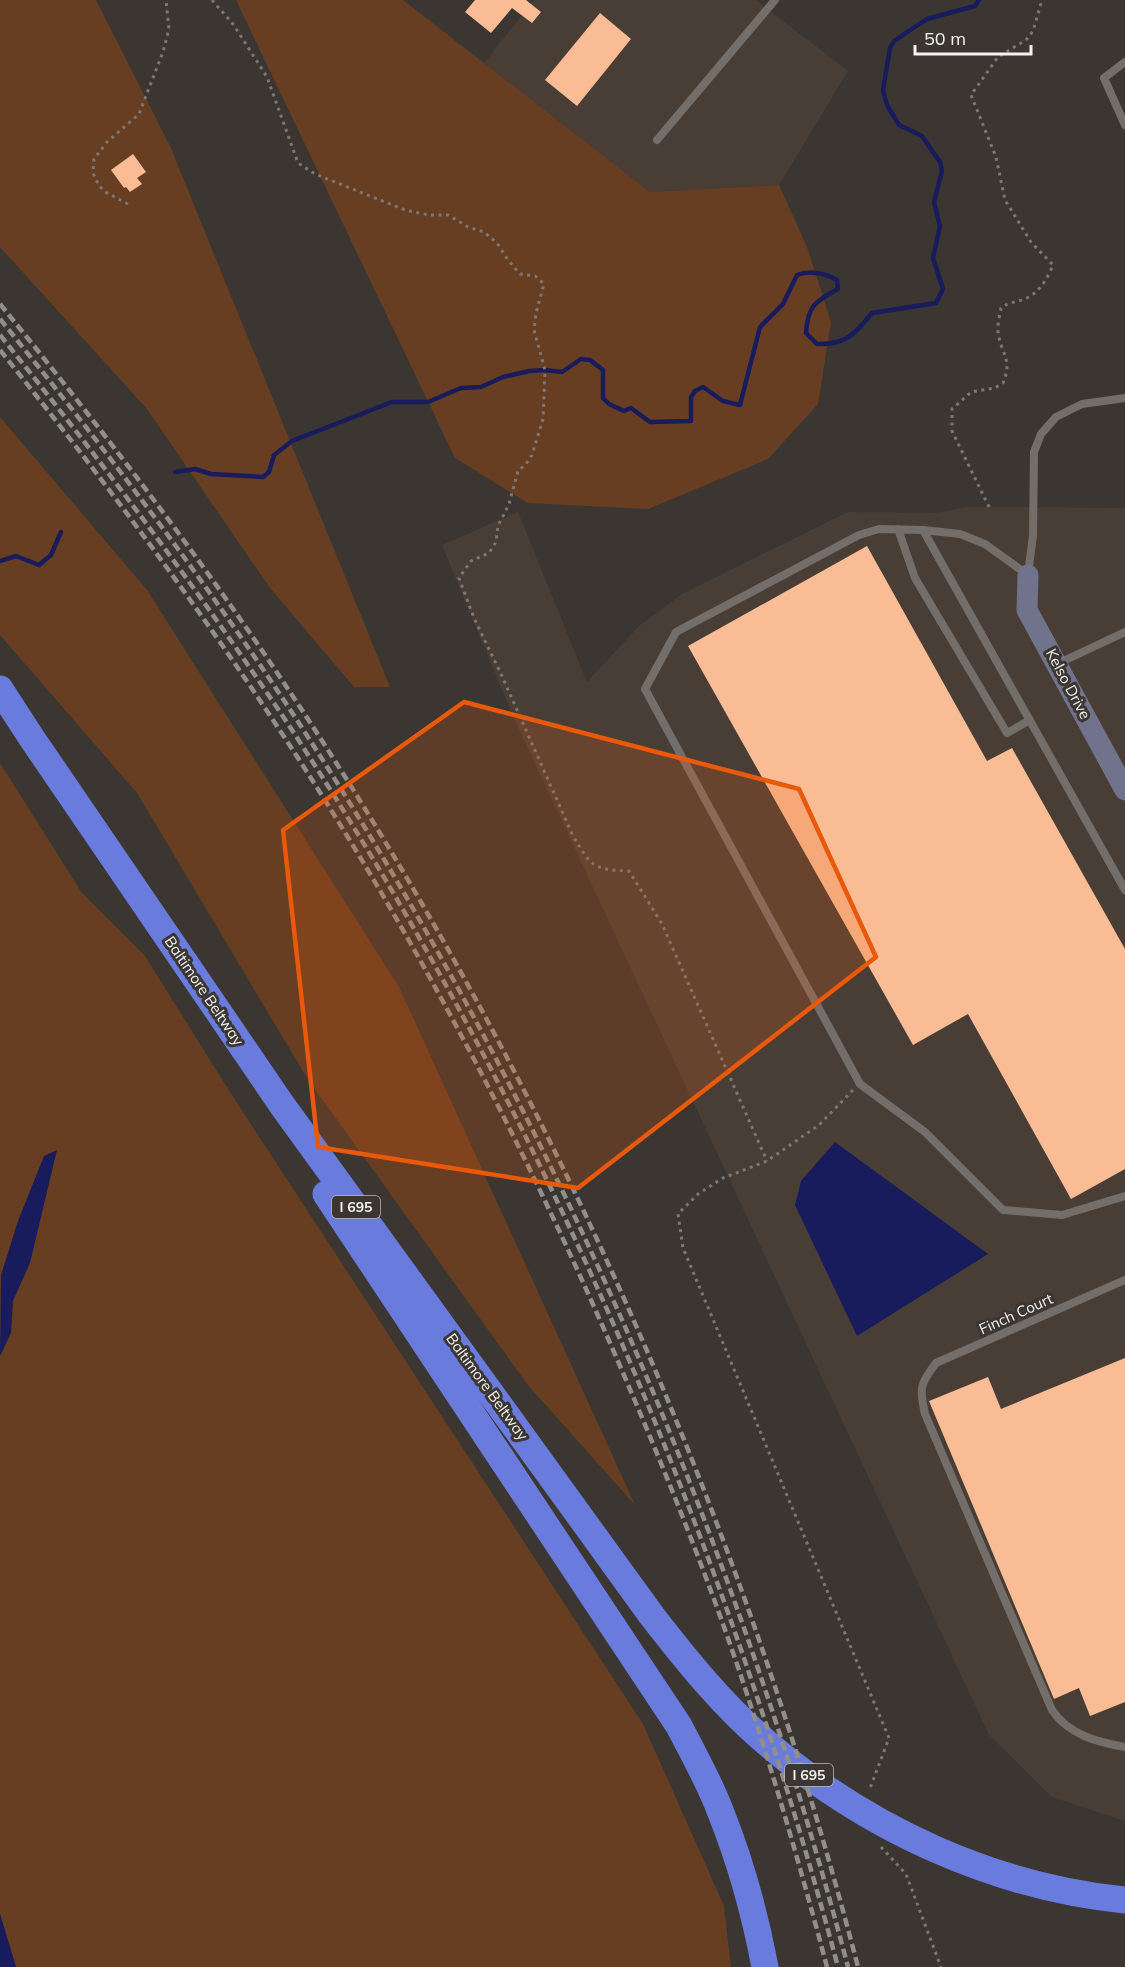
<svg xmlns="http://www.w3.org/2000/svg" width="1125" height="1967" font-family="Mulish,sans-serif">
<rect width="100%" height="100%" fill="#3b3632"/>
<path fill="#493e36" d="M534,0H756L848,71L779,185L650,192L484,63Z
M967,507L1125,508V1821L1052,1797L989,1735L511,712L442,545L518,512L587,682L639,626L682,594L848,512L935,513Z"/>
<path fill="#673e22" d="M0,0H96L170,146L390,687H354L270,588L147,409L0,247Z
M236,0H403L650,192L779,185L807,247L831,322L818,404L768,459L648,509L528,503L455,458Z
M0,417L147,590L399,987L635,1505L527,1384L307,1078L137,793L0,635Z
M0,763L82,893L145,956L235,1100L643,1724L724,1906L731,1967H16L0,1914Z"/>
<path fill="#181c5c" d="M835,1142L988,1254L857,1336L795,1205L801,1181Z
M57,1150L30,1263L13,1301L11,1333L0,1356L1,1275L18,1221L44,1156Z
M0,1914L16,1967H0Z"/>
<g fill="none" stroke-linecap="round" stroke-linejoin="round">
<path stroke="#181c5c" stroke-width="4.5" d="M175,472L195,469L211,474L263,477L269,472L274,455L292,441L392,402H428L461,388L481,387L503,377L529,371L545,370L562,372L581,359L590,360L603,370V398L609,404L624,411L631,408L650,422L691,421V397L695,391L703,387L723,401L740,405L760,327L783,304L797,275C809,270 825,273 837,280L838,289C815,302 808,305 806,333L817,344C846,345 855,334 872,313L936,303L943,289L933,258L940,226L934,202L942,171L940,162L922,136L899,125L887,105L883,90L890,48L894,41L927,19L975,6L979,0
M0,561L16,556L39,565L51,555L61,532"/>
</g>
<path fill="#fabc94" d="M475,0H526L541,12L532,23L512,8L491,33L465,12Z
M600,13L631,39L577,106L545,80Z
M133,154L146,172L137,178L142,184L130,192L126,187L124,188L111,170Z
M867,546L987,761L1012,748L1125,949V1169L1071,1199L968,1014L913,1045L688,646Z
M1125,1358V1702L1090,1716L1079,1688L1054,1699L929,1401L988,1377L1001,1409Z"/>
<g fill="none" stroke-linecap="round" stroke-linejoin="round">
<path stroke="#7c7774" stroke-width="3" stroke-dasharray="3 4.5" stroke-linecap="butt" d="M212,0L233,24L267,77L298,163L315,174L405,210L429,215H448L468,227L484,232L497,243L508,260L520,274L535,276L544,284L536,313L534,330L545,370L543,419L532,455L526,464L518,471L509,504L498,526L496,542L489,553L471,561L459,578L474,618L502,676L573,836C591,866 593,870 629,871L662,924L767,1161
M128,204L107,193L99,186L93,173L94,159L107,142L139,114L163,52L169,29L166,0
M989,507L952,431V409L971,392L995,388L1003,383C1013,358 1001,355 998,332C997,324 1000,315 1001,308C1010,301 1020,302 1029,297C1041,290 1048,277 1053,265L1031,242L1005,200L996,157L971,95L998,57L1026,40L1033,31L1042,0
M853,1090L819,1125L767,1161L723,1178L698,1194L678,1214L683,1248L889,1738L869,1791
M881,1847L906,1874L941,1967"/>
<path stroke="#746e6a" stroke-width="8" d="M1125,62L1104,78L1125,125
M657,140L775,0
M1125,398L1082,404L1056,417L1041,434L1034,452L1033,535L1028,575L985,544L960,534L923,530L879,529L859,535L676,632L645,689L860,1084L925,1132L1003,1210L1062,1215L1125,1196
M898,529L915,578L1007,733L1030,720
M923,530L1125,890
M1059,663L1125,632
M1125,1280L936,1363C920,1384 919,1388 925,1414L1052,1710C1069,1735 1097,1742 1125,1747"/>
<path stroke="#71728c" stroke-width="21" d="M1028,575L1027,610L1125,790"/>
<path stroke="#697bdd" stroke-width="27" d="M0,689L31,737L282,1105L652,1616C687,1661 723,1706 768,1744C868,1829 994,1887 1125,1900
M326,1194L679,1726C694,1755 710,1783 721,1813C741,1863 755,1914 765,1967"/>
<path stroke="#928e8b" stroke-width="4.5" stroke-dasharray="9 4.5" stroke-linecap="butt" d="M0,304C106,434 207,566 300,707C554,1092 742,1520 858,1967
M0,319C103,446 201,575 291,711C544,1096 731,1522 848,1967
M0,335C99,458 194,584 282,715C536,1098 720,1524 838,1967
M0,350C96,470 188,592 273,720C407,921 521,1137 617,1359C662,1463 705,1569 741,1676C773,1772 801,1869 827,1967"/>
</g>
<path fill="#e8590c" fill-opacity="0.2" stroke="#e8590c" stroke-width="4.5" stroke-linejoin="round" d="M464,702L799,789L876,957L578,1188L318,1147L283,830Z"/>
<g text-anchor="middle" stroke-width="6" stroke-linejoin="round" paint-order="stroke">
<g fill="#3b3632" stroke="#bdbab6" stroke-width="1.5">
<rect x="332" y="1196" width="48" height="22" rx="4.5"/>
<rect x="785" y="1764" width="48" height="22" rx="4.5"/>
</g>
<g font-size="14" font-weight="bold" fill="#f5f2ef">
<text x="356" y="1212">I 695</text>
<text x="809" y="1780">I 695</text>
</g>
<g font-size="15" fill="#f5f2ef" stroke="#3b3632">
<text transform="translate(1068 684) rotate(62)" y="5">Kelso Drive</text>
<text transform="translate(204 991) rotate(56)" y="5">Baltimore Beltway</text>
<text transform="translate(1016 1314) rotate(-24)" y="5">Finch Court</text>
<text transform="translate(487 1387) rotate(54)" y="5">Baltimore Beltway</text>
</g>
</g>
<path d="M915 45v9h116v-9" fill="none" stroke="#f5f2ef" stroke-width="3"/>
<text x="924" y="45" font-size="18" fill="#f5f2ef" stroke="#3b3632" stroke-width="4.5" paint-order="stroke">50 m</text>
</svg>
